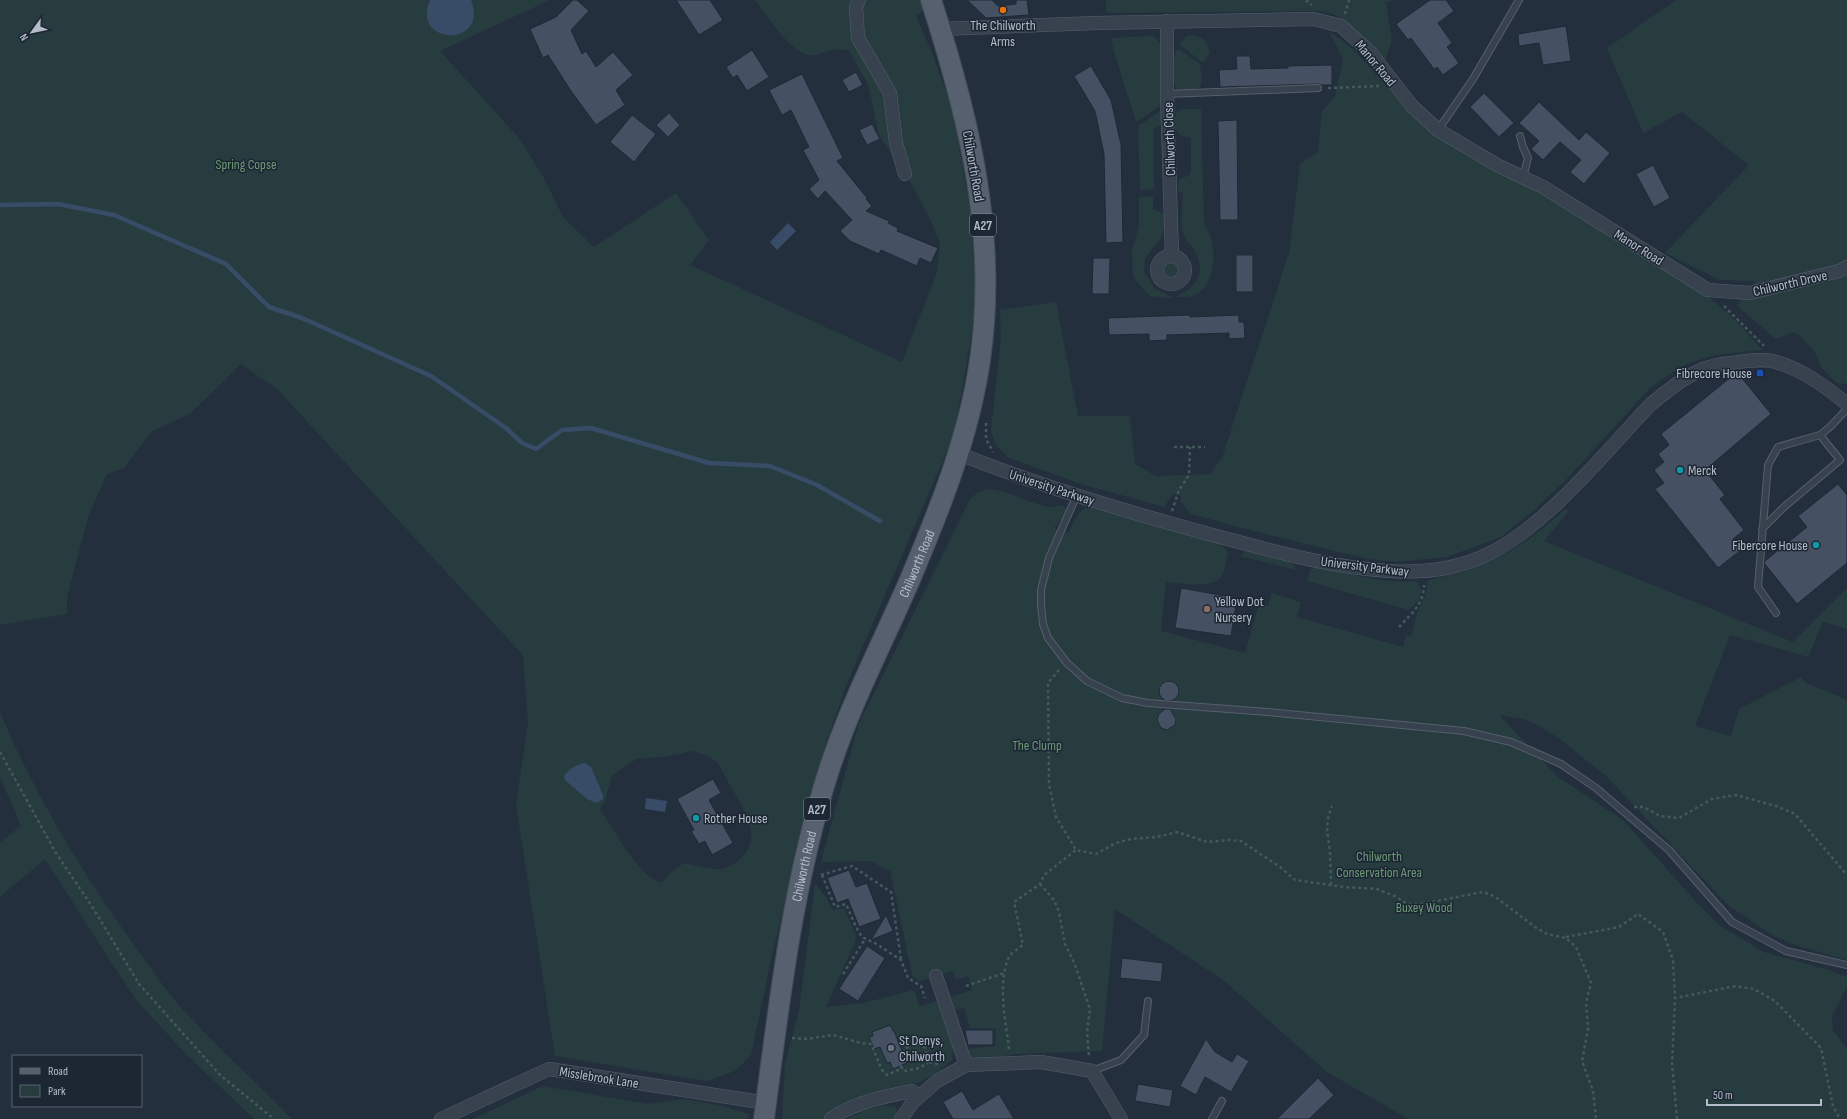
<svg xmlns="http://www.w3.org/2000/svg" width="1847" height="1119" font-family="'Sofia Sans Condensed',sans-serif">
<rect width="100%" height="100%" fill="#242f3e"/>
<path fill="#263c3f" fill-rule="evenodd" d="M0,0H550L440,51L519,138L544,178L563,217L594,247L676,193L709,240L690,265L902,362L937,272L940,243L932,223L911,183L879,135L868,85L849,50C844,50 838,49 833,50C824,51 818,56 809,55C790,53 767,15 755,0H920L924,10L916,15L934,58L952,108L971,214L974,266L975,314L954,435L848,681L826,743L814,784L773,951L751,1055L735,1071L707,1081L555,1056L516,805L528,722L523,655L277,389L241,364L190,414L152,431L124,468L107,474L89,514L67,597V614L0,625ZM693,751C702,754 710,756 717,763C723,770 726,779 731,787C743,807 764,838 741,858C737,862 731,866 726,868C712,871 697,866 684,863L671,872L662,883C638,877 614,829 600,809L605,801L612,776L628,764L637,759L662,757Z
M1106,0H1394L1386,3L1392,40L1385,60L1334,14L1319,11L1106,13Z
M1676,0H1847V384L1837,383L1821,367L1815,352L1800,336L1793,332L1776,339L1737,306L1755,281L1720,280L1665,253L1749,165L1682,112L1643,133L1607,48Z
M1329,31L1352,48L1425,128L1528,186L1703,292L1730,315L1763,350L1716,355L1689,363L1676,370L1650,388L1565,481L1533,511L1501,537L1447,557L1396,562L1368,559L1254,531L1191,514L1181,502V496L1173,494L1164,507L1081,484L1009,458L995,444L991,430L1001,338L1000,310L1056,302L1078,416H1130L1135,464L1156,476L1210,474L1222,458L1289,253L1300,164L1318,152L1322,112L1335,96L1343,60Z
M1147,36H1153L1161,44L1165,103L1136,122L1114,52L1111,38Z
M1187,36C1200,35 1207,39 1210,52L1204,62H1202L1179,44Z
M1179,49L1200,64L1202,80L1200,88L1183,91L1177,90C1171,80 1173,61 1176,51Z
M1163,109L1166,122L1153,130L1154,189L1140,190L1138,126Z
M1181,109H1201L1204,224C1207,230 1211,235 1212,242C1215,260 1214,286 1195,295C1189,298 1182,297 1176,297C1198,286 1208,271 1193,248C1189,243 1185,240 1183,233C1180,221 1183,205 1183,193L1177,192L1179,180L1191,174V137C1187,137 1184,137 1181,135C1173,130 1172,114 1181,109Z
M1153,196V209L1164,214L1166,221L1161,238L1148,254L1145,260L1144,272L1155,289L1172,297L1169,298L1150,296L1136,281L1133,274L1132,250L1139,226V197Z
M1163 269a8 8 0 1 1 16 0a8 8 0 1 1-16 0Z
M988,489C1010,490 1028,504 1049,507C1054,508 1059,504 1064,506L1066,509L1062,519L1054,528L1068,533C1074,523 1077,510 1088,507L1220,544L1228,552C1226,559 1225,567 1223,574C1216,590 1180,583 1166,582L1161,631L1245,653L1259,604L1268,606L1272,593L1301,602L1297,617L1403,647L1406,635L1411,636L1417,613L1426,594L1427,584L1429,580C1441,576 1455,575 1467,571C1505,558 1536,536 1565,509L1569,511L1544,541L1793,642L1847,588V629L1823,622L1808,657L1730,635L1695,726L1731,736L1739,709L1801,677L1806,683L1847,700V960L1792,944L1774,936L1728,905L1606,776L1561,740L1541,727L1527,720L1499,715L1558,777L1623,820L1698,904L1719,925L1764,952L1829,970L1847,977V987L1832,1016L1833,1030L1847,1049V1119H1408L1327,1072L1223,980L1115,909L1102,1051L1018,1054L972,1060L967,1056L965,1049L995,1046L996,1029L970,1028L964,1007L955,1010L951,997L972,990L968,976L956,980L953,971L920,981L915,978L912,974L890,871L870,861L821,862L858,726L970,499L977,493Z
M1247,550C1259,553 1293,556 1296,570L1240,556Z
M1317,567C1353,573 1378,584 1416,581L1421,588C1422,599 1417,603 1409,610L1307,581L1311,569Z
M0,712C34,794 82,872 134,945C151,968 167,993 187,1014C221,1051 258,1084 292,1119H254L188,1056L137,1001L109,959L45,859L0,897V842L21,826L0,777Z
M815,884L826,897L833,910L844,908L856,936L855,942L826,1007L863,1003L914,990L919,1006L938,1001L953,1046L952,1060L933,1075L917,1083L852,1100L823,1119H782L785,1064L799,1011Z
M543,1086L648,1104L683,1099L719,1105L749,1114L748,1119H473Z
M885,1105L896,1107L897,1113L895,1119H847L864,1110Z"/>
<path fill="#394c67" d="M430,0H471C490,48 410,46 430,0Z
M788,223L796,231L777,250L770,242Z
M585,763L591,767L603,795V799L597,803L587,799L565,780L564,776C569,769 577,764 585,763Z
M646,798L667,801L665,812L645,809Z"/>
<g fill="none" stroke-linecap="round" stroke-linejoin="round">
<path stroke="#394c67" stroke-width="4.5" d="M0,205L58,204L114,215L226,264L269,307L302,318L431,376L506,428L522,443L536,449L562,430L591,428L709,463L770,466L817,485L880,521"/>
</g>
<path fill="#455162" stroke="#1f2835" d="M573,0H577L589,11L571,30L582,54L586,51L596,67L613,52L633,75L616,90L625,105L596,125L571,91L548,55L543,58L530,29L556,17Z
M676,0H710L723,20L699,35Z
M967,0H992L998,6L1016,4V0H1027L1029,15L986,18Z
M1430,0H1446L1454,11L1438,23L1452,43L1447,47L1459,63L1443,75L1437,67L1434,69L1411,38L1408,40L1396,24Z
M1566,26L1571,61L1543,65L1539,43L1519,46L1518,34Z
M752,50L769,77L747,91L737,75L733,78L726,67Z
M1236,56H1250L1251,69L1288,68V66L1332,65V85H1322L1318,84L1220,87L1219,70L1237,69Z
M1091,66L1111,100L1121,145L1123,242L1106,243L1104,154L1095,111L1074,76Z
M856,72L863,85L849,92L842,80Z
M802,74L843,158L837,161L867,198L866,199L872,206L866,211L889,221L888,223L898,228L897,231L938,248L931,263L920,258L917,266L881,250L879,254L850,241L840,231L852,220L825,191L818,199L809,189L819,180L803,150L809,147L791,110L782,115L769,90Z
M1484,93L1514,123L1499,137L1470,107Z
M1539,102L1579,140L1586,132L1610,153L1584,184L1570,172L1581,160L1560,142L1543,160L1531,149L1539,141L1519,123Z
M669,113L680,125L668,137L656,125Z
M632,115L656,134L634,162L610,142Z
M1237,120L1238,220H1220L1218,121Z
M872,124L880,139L867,145L859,130Z
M1653,165L1670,198L1654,207L1636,174Z
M1236,255H1253V292H1236Z
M1093,258H1110L1109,294H1092Z
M1190,315V317L1239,315V322H1244L1245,338L1229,339V333L1167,335V340L1149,341V334L1109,335L1108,318Z
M1737,372L1771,414L1705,470L1725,495L1720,499L1744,530L1733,539L1741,550L1718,568L1655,489L1664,483L1654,470L1664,462L1658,454L1669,445L1661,434Z
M1838,484L1847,495V563L1797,604L1764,563L1765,561L1807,527L1798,516Z
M1181,588L1237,598L1231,636L1175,628Z
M1159 691a10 10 0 1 1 20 0a10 10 0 1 1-20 0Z
M1165,709H1170L1176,719L1175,725L1167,730L1161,728L1157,720L1159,714Z
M713,779L721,793L709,800L733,843L712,855L705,841L699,844L691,831L694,830L677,799Z
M849,870L856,887L867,883L881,919L859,927L848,899L837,903L827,878Z
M886,915L893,931L871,940Z
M867,946L885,958L858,1001L839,989Z
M1122,958L1163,963L1161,982L1120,978Z
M890,1025L893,1031H894L907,1063L893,1069L890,1062L887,1063L880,1047L874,1049L869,1037L873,1036L872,1032Z
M965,1030H993V1045H968Z
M1206,1039L1215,1052L1232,1062L1237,1054L1249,1061L1231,1092L1205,1077L1196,1095L1180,1086Z
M1318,1078L1334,1095L1309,1119H1277Z
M1138,1084L1173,1090L1170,1107L1135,1101Z
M962,1091L973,1110L999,1094L1014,1119H953L943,1102Z"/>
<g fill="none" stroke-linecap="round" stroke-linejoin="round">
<defs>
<path id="service" d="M1167,94L1318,88
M1438,130L1473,79L1519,0
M1520,136L1523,147L1528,158L1523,177
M1076,497L1049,558L1041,590V605L1043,624L1048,638L1067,663L1087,681L1122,698L1148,703L1268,712L1464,731L1511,742L1561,764L1596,788L1669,850L1732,922L1786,951L1847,965
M1762,529L1784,507L1840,460L1820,435
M1776,613L1758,587L1768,465L1778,447L1820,435L1830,427L1847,409
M1092,1071L1121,1060L1144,1035L1148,1001
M1212,1119L1222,1101"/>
<path id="minor" d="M859,0L856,7L858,38L890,93L896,143L905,174
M1167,21V94L1172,256
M941,29L1096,23L1314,19L1341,26L1370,52L1412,106L1438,130L1497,165L1543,187L1708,290L1750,293L1839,271L1847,267
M1157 270a14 14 0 1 1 28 0a14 14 0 1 1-28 0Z
M957,453C1042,487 1128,512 1216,536C1273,551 1332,568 1391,571C1422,573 1454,569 1482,557C1544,530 1605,452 1651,404C1666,392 1681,379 1699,371C1709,366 1720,364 1731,363C1745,361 1763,358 1776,362C1803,370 1826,387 1847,404
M936,976L966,1065
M441,1119L549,1069L766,1103
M831,1119C854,1102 884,1097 912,1091L919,1097
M901,1119L913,1102L937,1081L966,1065L1041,1062L1092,1071L1121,1119"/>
<g id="primary">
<path id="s1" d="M764,1119C779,1002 793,882 829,770C850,705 882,644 909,582C939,511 969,437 980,360C998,237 969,117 931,0"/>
</g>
</defs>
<use href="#service" stroke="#565f6c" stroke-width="8"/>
<use href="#minor" stroke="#565f6c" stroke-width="14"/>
<use href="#primary" stroke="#414a57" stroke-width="22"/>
<path stroke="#44595c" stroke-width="2.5" stroke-dasharray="3 3" stroke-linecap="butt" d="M1306,0L1312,5
M1345,14L1349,0
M1328,88L1379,86
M1724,306L1764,346
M986,423V439L993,452
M1174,447H1205
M1172,511L1179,490L1189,475L1190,447
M1399,627C1411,614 1424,604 1424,585
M1059,670L1048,683L1049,784L1056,817L1076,850L1096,854L1116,843L1131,839L1157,837L1177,832L1207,842L1229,840L1241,841L1280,867L1295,880L1344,887L1377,889L1397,897L1407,904H1421L1483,892L1494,896L1535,927L1547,934L1566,938L1576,947L1591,983L1586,1003L1588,1029L1582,1061L1593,1091L1596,1119
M0,752L56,853L93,908L139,984L220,1075L274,1119
M1634,807H1644L1660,816L1679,818L1712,799L1736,795L1776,806L1795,814L1847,875
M821,875L852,866L891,892L901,959
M822,875L835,907L846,904L856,927L862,937L875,943L901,960L908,978L921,986L925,998
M1040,884L1054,900L1059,912L1065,944L1075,965L1090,1009L1087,1032L1089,1057
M1331,885C1331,874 1330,863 1330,853C1328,832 1324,826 1332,806
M1566,937L1619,927L1638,914L1663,932L1673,960L1675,998
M843,974L865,939
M966,986L1004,973
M792,1038L806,1039L833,1035L861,1043L871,1044L882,1070L887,1075L903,1068
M906,1048C914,1045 918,1042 925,1048L928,1062L938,1064
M1009,1049C1006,1023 997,982 1009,957C1011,953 1018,949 1023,945L1014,902L1040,884L1044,875L1076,850
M900,1066L906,1071L919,1068L928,1063
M1677,1119L1672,1064L1675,998L1736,986L1754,989L1775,1001L1821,1048L1833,1106L1840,1119"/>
<use href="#service" stroke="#38414e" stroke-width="6"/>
<use href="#minor" stroke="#38414e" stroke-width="13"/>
<use href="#primary" stroke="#56606e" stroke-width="20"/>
</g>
<circle fill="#e8710a" stroke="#1d2633" stroke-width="1.5" cx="1003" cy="10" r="4"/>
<rect fill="#1a4fb4" stroke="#1d2633" stroke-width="1.5" x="1756" y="369" width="8" height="8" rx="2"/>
<g fill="#0f9aa8" stroke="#1d2633" stroke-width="1.5">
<circle cx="1680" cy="470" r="4"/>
<circle cx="1816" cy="545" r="4"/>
<circle cx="696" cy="818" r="4"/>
</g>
<circle fill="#8d6e63" stroke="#1d2633" stroke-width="1.5" cx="1207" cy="609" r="4"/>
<circle fill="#6b7280" stroke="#1d2633" stroke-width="1.5" cx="891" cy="1048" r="4"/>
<g text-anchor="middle" stroke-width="3" stroke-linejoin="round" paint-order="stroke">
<g fill="#1d2633" stroke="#878f9c" stroke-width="1">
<rect x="970" y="214" width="26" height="22" rx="3"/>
<rect x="804" y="798" width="26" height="22" rx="3"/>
</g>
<g font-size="13" font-weight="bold" fill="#b4bcc9">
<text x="983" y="230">A27</text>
<text x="817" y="814">A27</text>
</g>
<g font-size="14" fill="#b4bcc9" stroke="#1d2633" text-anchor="start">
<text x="1003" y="30" text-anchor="middle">The Chilworth<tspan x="1003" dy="16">Arms</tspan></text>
<text x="1752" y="378" text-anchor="end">Fibrecore House</text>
<text x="1688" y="475">Merck</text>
<text x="1808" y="550" text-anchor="end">Fibercore House</text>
<text x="1215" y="606">Yellow Dot<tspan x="1215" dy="16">Nursery</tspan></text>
<text x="704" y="823">Rother House</text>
<text x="899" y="1045">St Denys,<tspan x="899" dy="16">Chilworth</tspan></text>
</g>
<g font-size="14" fill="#b4bcc9" stroke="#1d2633">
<text transform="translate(1376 63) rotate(50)" y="5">Manor Road</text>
<text transform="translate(1169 139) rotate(-92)" y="5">Chilworth Close</text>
<text transform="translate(974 166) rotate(80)" y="5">Chilworth Road</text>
<text transform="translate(1639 247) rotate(32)" y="5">Manor Road</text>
<text transform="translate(1790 283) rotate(-13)" y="5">Chilworth Drove</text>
<text transform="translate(1052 487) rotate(18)" y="5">University Parkway</text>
<text dy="5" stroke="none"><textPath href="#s1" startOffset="580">Chilworth Road</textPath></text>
<text transform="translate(1365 566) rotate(7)" y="5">University Parkway</text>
<text dy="5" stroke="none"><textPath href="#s1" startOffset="256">Chilworth Road</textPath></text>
<text transform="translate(599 1077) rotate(9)" y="5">Misslebrook Lane</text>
</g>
<g font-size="14" fill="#6b9a76" stroke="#1d2633">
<text x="246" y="169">Spring Copse</text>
<text x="1037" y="750">The Clump</text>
<text x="1379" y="861">Chilworth<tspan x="1379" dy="16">Conservation Area</tspan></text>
<text x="1424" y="912">Buxey Wood</text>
</g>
</g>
<rect x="12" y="1055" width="130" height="52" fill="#1d2633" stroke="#59626f"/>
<rect x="20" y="1068" width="20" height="6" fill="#56606e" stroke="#59626f"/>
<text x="48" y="1075" font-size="12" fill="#b4bcc9">Road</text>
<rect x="20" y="1085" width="20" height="12" fill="#263c3f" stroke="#59626f"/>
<text x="48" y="1095" font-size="12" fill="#b4bcc9">Park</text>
<g transform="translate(32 32) rotate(237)" stroke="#1d2633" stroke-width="3" paint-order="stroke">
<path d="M0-3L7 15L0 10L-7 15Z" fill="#b4bcc9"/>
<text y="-6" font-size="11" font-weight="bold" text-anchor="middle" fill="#b4bcc9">N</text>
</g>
<path d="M1707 1099v6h114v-6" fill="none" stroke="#b4bcc9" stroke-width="2"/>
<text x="1713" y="1099" font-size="12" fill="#b4bcc9" stroke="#1d2633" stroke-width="3" paint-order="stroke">50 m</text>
</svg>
